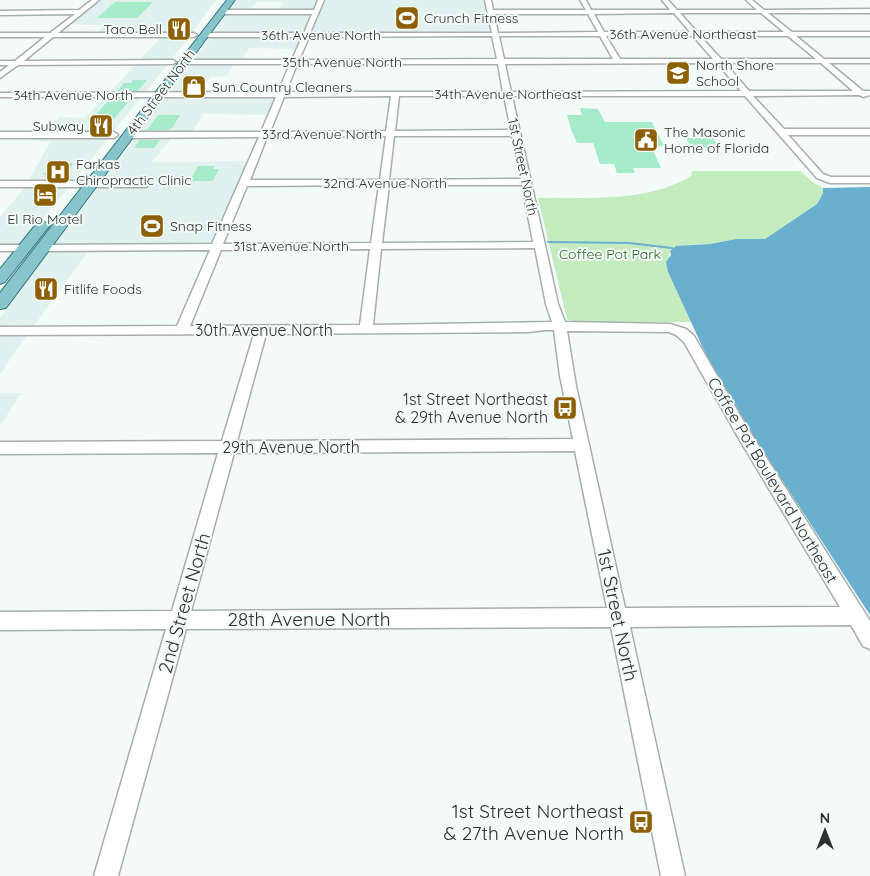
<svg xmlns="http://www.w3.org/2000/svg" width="870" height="876" font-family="Quicksand,sans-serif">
<rect width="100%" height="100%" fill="#f3fbf9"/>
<path fill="#e0f1ee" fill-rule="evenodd" d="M99,0H216L191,34H95L104,25L68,24Z
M238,0H319L314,11H230ZM257,2H282L284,3L277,11L250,10Z
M323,0H486L494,34H309Z
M228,13H313L304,34H213Z
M190,36L171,60L139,61L161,37Z
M212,36L302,37L297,49L249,48L241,61H193Z
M137,63H169L144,93L108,94Z
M192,63H235L227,76L210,77L199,93L169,94Z
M105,96H142L112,133H40L60,117L85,118Z
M167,96H202V98H277L269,115L204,114L191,133H139Z
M173,136L152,162L250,161L214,243L55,245L99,186H149L151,182H102L136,137Z
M36,137H109L73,182H28L50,142L32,140Z
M26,186H69L22,245H0V217Z
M50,250H89L33,327L0,328V318Z
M0,335H27L0,374Z
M0,393H21L0,426Z"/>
<path fill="#c5ecbf" d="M692,171H801L812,182L823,188V193L817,204L765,239H736L710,244L688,245L670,251L668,272L691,322H575L567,319L538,198C589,197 647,203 691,176Z"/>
<path fill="#69b0ce" d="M870,187V615L756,440L708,359L668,272L666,262L671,255L670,251L676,246L710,244L736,239H765L817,204L823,193V188Z"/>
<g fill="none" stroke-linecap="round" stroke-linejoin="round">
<path stroke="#69b0ce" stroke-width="2" d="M548,242L629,243L672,248"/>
</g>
<path fill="#a6ebca" d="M115,2H153L137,18H97Z
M133,80H147L138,91H117L124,83H131Z
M110,99H131L106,128H91L100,117L97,113Z
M580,108L598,109L605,122H652L664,146H651L661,168H633L635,173H617L614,164H600L593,143H577L571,129L567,115H582Z
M158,115H180L172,128L167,130H147Z
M686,138H713L720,149L691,147Z
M140,140H160L154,148H134Z
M54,162L74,163L64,175H43Z
M198,166H215L213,169H219L213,181H190Z"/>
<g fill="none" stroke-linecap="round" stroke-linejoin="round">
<defs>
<path id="minor" d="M92,0H99L58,33H194L197,35L194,37H53L24,61L173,60L176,62L173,64L18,65L0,78V72L9,65H0V61H15L45,37H0V33H50L75,14L0,15V11L79,10Z
M318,0H324L310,33H492L485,0H491L493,10H586L580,0H586L591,10H670L662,0H668L677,10H757L746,0H752L764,10L870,9V13H768L792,32H870V36H796L824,59H870V63H829L863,91H870V95L863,97L859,95L753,96L784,129H870V135H788L823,174L831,177H870V183H830L817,178L745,96H512L558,304L565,322L670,324L686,329L694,336L748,429L870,621V649L863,646L851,625L630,627L685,876H661L611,627L186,629L118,876H94L166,629L0,630V612L172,611L218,453L0,454V442L222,441L254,334L0,335V327L177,326L210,250L42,251L37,248L42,245L212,244L259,137L129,138L125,135L129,132H261L276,97H0V93L278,92L290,64H184L181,62L184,60H292L302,37H205L202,35L205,33H304L312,14H222L219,12L222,10H314ZM674,13L690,32H604L594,14ZM680,13H761L784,32H697ZM494,14H588L598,32L498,33ZM492,36L497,59L299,60L309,37ZM499,36H600L613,59H504ZM606,36H693L713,59H620ZM700,36H788L816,59H721ZM717,63L741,91L511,92L505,64ZM725,63H821L853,91H749ZM297,64H498L503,92H286ZM391,96L386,131L270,132L284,97ZM399,96H504L511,130L395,131ZM386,136L380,180H250L267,137ZM394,136H512L521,179L389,180ZM379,185L371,243L223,244L247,186ZM389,185H522L533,242L382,243ZM535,248L546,304L552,322L373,325L381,249ZM370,249L360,325L190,326L221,250ZM545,330H554L560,376L573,439L237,441L266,334L528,332ZM567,331L669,332L676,335L684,342L738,437L840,607L625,608L576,386ZM575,451L607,608L191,611L234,453Z
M0,132H114L118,135L114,138H0Z
M0,181H146L151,184L146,187H0Z
M0,245H25L30,248L25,251H0Z"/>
<path id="major" d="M227,0H235L6,308L0,309V293Z
M43,221L50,225L5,282L0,284V269L38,222Z"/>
</defs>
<use href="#minor" stroke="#a7aead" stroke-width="3"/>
<use href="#major" stroke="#35767e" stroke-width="2"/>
<use href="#minor" fill="#fff" fill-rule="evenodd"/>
<use href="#major" fill="#88c4cb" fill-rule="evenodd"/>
</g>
<defs>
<symbol id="stadium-square" viewBox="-11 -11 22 22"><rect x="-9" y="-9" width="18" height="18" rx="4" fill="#8d6005" stroke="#f3fbf9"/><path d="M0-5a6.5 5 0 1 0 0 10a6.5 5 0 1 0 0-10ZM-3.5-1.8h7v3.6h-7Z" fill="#fff"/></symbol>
<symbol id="restaurant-square" viewBox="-11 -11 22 22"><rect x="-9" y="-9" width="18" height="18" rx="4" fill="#8d6005" stroke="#f3fbf9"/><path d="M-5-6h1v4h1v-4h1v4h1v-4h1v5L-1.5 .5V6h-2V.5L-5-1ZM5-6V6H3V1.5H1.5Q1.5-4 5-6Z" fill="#fff"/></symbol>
<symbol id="school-square" viewBox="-11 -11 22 22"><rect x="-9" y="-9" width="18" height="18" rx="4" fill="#8d6005" stroke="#f3fbf9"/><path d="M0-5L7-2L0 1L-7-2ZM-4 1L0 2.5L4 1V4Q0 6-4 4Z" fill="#fff"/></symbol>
<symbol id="shop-square" viewBox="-11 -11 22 22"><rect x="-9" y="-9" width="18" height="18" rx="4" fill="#8d6005" stroke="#f3fbf9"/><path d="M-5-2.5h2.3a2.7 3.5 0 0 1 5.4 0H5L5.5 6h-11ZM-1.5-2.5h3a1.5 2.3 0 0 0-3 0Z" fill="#fff"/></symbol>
<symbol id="civic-square" viewBox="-11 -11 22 22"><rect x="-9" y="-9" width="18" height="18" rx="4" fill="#8d6005" stroke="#f3fbf9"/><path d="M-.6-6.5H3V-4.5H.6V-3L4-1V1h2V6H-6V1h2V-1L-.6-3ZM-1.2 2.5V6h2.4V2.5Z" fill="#fff"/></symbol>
<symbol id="hospital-square" viewBox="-11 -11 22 22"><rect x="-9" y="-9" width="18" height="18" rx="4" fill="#8d6005" stroke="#f3fbf9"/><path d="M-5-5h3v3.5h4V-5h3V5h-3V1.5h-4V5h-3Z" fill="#fff"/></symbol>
<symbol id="hotel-square" viewBox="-11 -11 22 22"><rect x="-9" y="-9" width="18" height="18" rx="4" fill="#8d6005" stroke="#f3fbf9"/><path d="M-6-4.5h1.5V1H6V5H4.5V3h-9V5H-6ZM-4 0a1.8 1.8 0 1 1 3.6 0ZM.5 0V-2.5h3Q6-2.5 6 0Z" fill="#fff"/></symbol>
<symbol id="bus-square" viewBox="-11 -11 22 22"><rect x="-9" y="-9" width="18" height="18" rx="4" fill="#8d6005" stroke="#f3fbf9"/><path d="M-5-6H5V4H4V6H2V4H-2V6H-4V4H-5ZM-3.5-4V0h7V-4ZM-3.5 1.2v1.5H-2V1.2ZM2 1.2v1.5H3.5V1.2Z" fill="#fff"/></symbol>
</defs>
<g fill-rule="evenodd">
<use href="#stadium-square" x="393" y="4" width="28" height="28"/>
<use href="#restaurant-square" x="165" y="15" width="28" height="28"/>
<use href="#school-square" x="664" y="59" width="28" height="28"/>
<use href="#shop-square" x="180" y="73" width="28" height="28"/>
<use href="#restaurant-square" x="87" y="112" width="28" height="28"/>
<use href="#civic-square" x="632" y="126" width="28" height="28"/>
<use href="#hospital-square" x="44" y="158" width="28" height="28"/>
<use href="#hotel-square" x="31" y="181" width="28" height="28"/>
<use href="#stadium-square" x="138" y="212" width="28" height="28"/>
<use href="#restaurant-square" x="32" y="275" width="28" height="28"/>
<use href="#bus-square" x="551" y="394" width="28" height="28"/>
<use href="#bus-square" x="627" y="808" width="28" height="28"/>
</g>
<g text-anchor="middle" stroke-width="4" stroke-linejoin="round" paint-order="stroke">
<g font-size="14" fill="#2e3030" stroke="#f3fbf9" text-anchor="start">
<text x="424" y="23">Crunch Fitness</text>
<text x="162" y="34" text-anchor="end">Taco Bell</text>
<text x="696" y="70">North Shore<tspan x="696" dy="16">School</tspan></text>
<text x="212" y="92">Sun Country Cleaners</text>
<text x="84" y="131" text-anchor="end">Subway</text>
<text x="664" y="137">The Masonic<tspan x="664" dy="16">Home of Florida</tspan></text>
<text x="76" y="169">Farkas<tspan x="76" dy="16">Chiropractic Clinic</tspan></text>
<text x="45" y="224" text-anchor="middle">El Rio Motel</text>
<text x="170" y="231">Snap Fitness</text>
<text x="64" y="294">Fitlife Foods</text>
</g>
<g font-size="14" fill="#2e3030" stroke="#f3fbf9">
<text x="683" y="39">36th Avenue Northeast</text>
<text x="321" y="40">36th Avenue North</text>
<text x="342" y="67">35th Avenue North</text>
<text transform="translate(161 92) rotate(-53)" y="5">4th Street North</text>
<text x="508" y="99">34th Avenue Northeast</text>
<text x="73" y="100">34th Avenue North</text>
<text x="322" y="139">33rd Avenue North</text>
<text transform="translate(523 167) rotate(78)" y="5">1st Street North</text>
<text x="385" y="188">32nd Avenue North</text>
<text x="291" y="251">31st Avenue North</text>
</g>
<g font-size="14" fill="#2c6524" stroke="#f3fbf9">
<text x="610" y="259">Coffee Pot Park</text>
</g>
<g font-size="16" fill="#2e3030" stroke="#f3fbf9">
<text x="264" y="336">30th Avenue North</text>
<text x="291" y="453">29th Avenue North</text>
<text transform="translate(773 480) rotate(59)" y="6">Coffee Pot Boulevard Northeast</text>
</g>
<g font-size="16" fill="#2e3030" stroke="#f3fbf9" text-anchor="end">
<text x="548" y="405">1st Street Northeast<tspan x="548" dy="18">&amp; 29th Avenue North</tspan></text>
</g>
<g font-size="19" fill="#2e3030" stroke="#f3fbf9">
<text transform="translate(184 603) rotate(-74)" y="7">2nd Street North</text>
<text transform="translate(618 615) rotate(78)" y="7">1st Street North</text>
<text x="309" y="626">28th Avenue North</text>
</g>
<g font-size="19" fill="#2e3030" stroke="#f3fbf9" text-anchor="end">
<text x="624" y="818">1st Street Northeast<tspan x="624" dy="22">&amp; 27th Avenue North</tspan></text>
</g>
</g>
<g transform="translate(825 831)" stroke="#f3fbf9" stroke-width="4" paint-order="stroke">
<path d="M0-4L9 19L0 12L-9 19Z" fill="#2e3030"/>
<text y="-8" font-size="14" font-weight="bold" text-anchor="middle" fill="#2e3030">N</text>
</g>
</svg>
